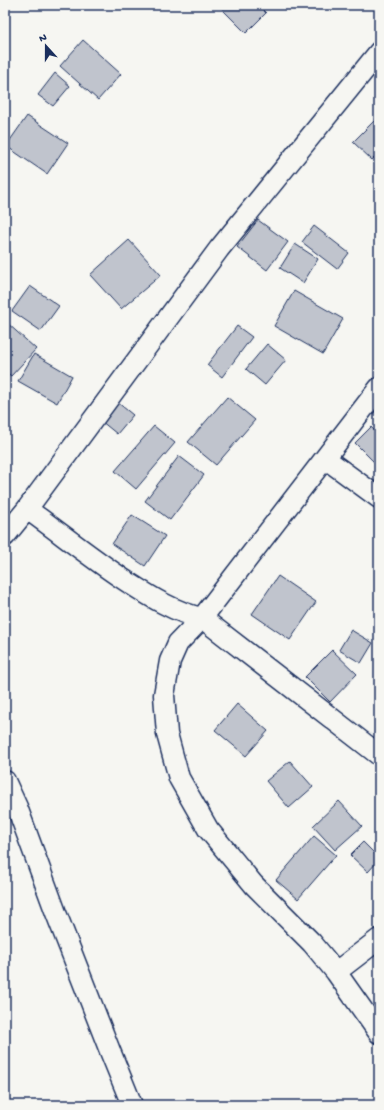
<svg xmlns="http://www.w3.org/2000/svg" width="384" height="1110" font-family="'Gochi Hand',sans-serif">
<rect width="100%" height="100%" fill="#f6f6f2"/>
<filter id="ink" filterUnits="userSpaceOnUse"><feTurbulence type="fractalNoise" baseFrequency=".025" numOctaves="2"/><feDisplacementMap in="SourceGraphic" scale="8" xChannelSelector="R" yChannelSelector="G"/><feConvolveMatrix kernelMatrix="1 2 1 2 8 2 1 2 1" color-interpolation-filters="sRGB"/></filter>
<g filter="url(#ink)">
<path fill="#c0c4cd" stroke="#1b2f5e" d="M226,5H258L266,13L246,33L222,9Z
M83,40L121,74L98,100L60,66Z
M55,73L70,86L53,106L38,95Z
M27,116L68,143L47,174L6,146Z
M379,116V153L372,160L353,142Z
M258,220L288,242L267,270L237,247Z
M314,226L349,253L337,269L302,242Z
M129,240L161,275L121,309L90,275Z
M295,244L318,259L303,283L280,268Z
M30,286L59,306L41,331L12,311Z
M294,291L343,319L323,354L274,326Z
M6,322L36,349L11,376L5,371V323Z
M237,326L252,337L222,377L207,365Z
M267,344L286,360L265,385L246,369Z
M34,354L72,376L57,403L18,381Z
M227,397L255,420L216,465L188,442Z
M117,402L133,415L117,434L101,421Z
M154,426L175,443L136,489L115,471Z
M371,427L379,435V467L355,443Z
M179,456L204,475L170,520L145,501Z
M132,515L165,536L145,566L112,544Z
M278,576L316,602L290,640L252,614Z
M351,630L373,643L361,663L339,650Z
M332,650L357,674L330,702L305,677Z
M237,704L268,731L246,756L215,730Z
M290,761L313,787L289,808L266,781Z
M339,801L362,826L335,850L313,826Z
M314,836L336,855L298,899L276,880Z
M363,842L379,858V860L368,872L350,855Z"/>
<g fill="none" stroke-linecap="round" stroke-linejoin="round">
<defs>
<path id="minor" d="M379,388L202,618L178,643L170,661L164,695L167,734L179,778L208,829L254,885L312,943L336,972L379,1033
M326,459L379,498
M27,509C59,532 90,557 123,579C148,595 173,612 202,618L379,755
M5,536L27,509L219,249L379,52
M5,781L17,807L56,913L110,1051L132,1105
M336,972L379,939"/>
</defs>
<use href="#minor" stroke="#1b2f5e" stroke-width="23"/>
<use href="#minor" stroke="#f6f6f2" stroke-width="20"/>
</g>
</g>
<rect width="384" height="1110" fill="none" stroke="#f6f6f2" stroke-width="20"/>
<rect x="10" y="10" width="364" height="1090" fill="none" stroke="#1b2f5e" stroke-width="1.5" filter="url(#ink)"/>
<g transform="translate(46 46) rotate(339)" stroke="#f6f6f2" stroke-width="3" paint-order="stroke">
<path d="M0-3L7 15L0 10L-7 15Z" fill="#1b2f5e"/>
<text y="-6" font-size="11" font-weight="bold" text-anchor="middle" fill="#1b2f5e">N</text>
</g>
</svg>
